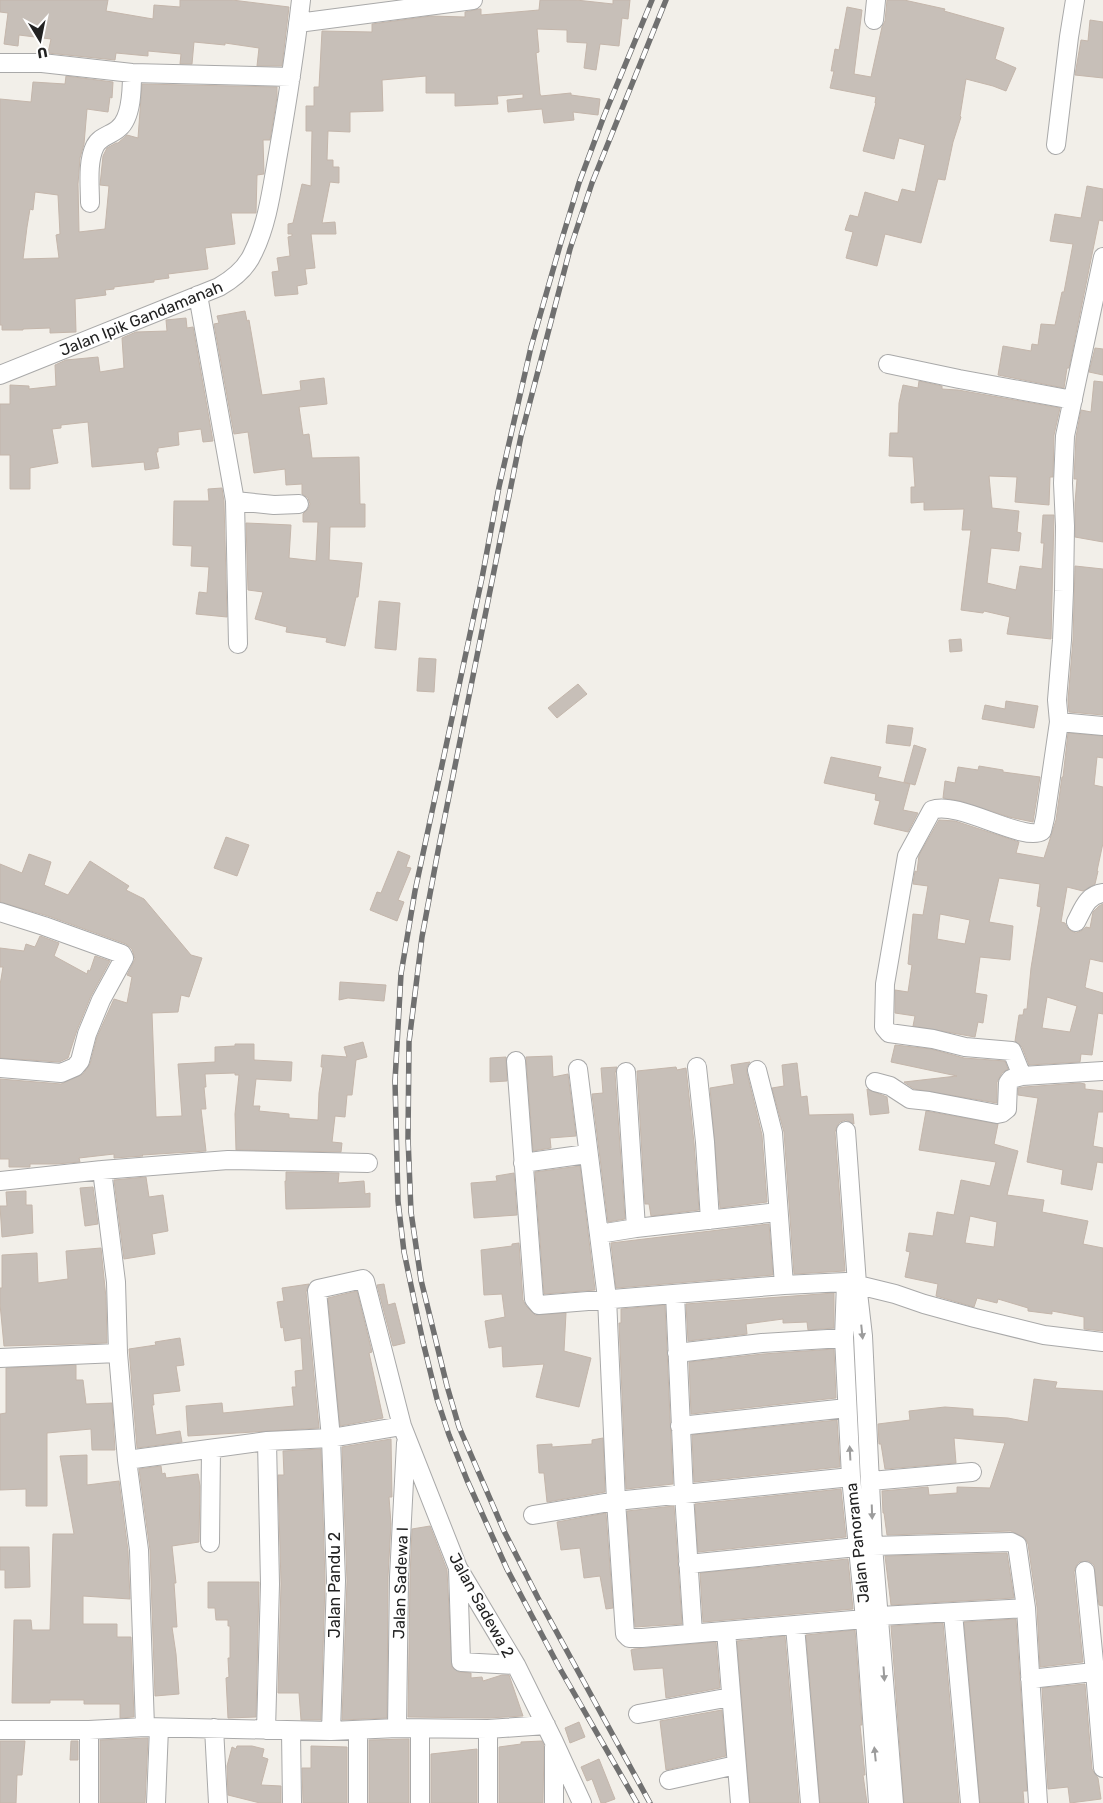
<svg xmlns="http://www.w3.org/2000/svg" width="1103" height="1803" font-family="Rubik,sans-serif">
<rect width="100%" height="100%" fill="#f2efe9"/>
<path fill="#c7bfb8" stroke="#c4b6ab" fill-rule="evenodd" d="M0,0H108L106,11L153,19L154,5L180,7V0H232L289,7L282,66H257L259,48L225,43V45L194,42L192,64H180L181,54L148,51V56L116,53L115,60L48,53L51,39L19,35L18,46L4,44L8,13L0,12Z
M540,0H576L613,4V0H630L628,19L622,18L619,46L600,44L596,70L584,68L587,43L567,42V30L537,29L539,52L536,53L540,94L541,96L571,93V95L600,99L598,115L573,112L574,120L544,123L542,109L508,112L507,100L523,98V94L497,96L498,104L455,106V93H426V76L382,80L383,111L350,112V132L328,131L327,160H333V167H339V183L330,182L322,223L335,222L336,234H311L315,268L305,269L307,284L297,286L298,294L275,296L272,272L279,271L277,258L290,256L288,237L292,236V234H288V224L293,223L302,184L311,186L312,131H306V106H314V87H319L322,31L372,32V24L431,16L465,17V12L479,9H481V15L539,10Z
M887,0H904L945,9L944,11L1004,28L995,59L1016,68L1006,91L993,86L966,79L960,116L961,117L953,142L945,180L938,179L921,243L885,234L877,266L846,258L853,232L845,230L850,215L858,217L865,192L898,202L902,189L915,192L925,145L899,138L894,159L863,151L876,103H875L876,97L830,88L834,71H831L835,49L839,50L847,7L862,10L854,74L871,77L882,27L885,21Z
M1090,20L1103,22V78L1075,75L1081,40L1088,41Z
M66,76L113,82L112,98L110,97L108,112L87,109L84,144L80,158L78,184L79,232L105,229L109,186L100,185L103,156L107,148L116,143H118L127,135L138,138L142,84L277,87V97L270,140H263L264,174L257,175L256,213H231L235,244L205,248L208,269L168,274L169,278L154,280V282L114,287V289L105,290L106,295L75,299L76,332L50,333V328L23,329V330H2V325H0V99L31,102L33,82L65,84ZM35,192L58,195L60,234L56,235L59,258L23,259L27,227L30,209L33,210Z
M1087,186L1103,189V221L1099,220L1069,368H1067L1064,388L998,375L1003,346L1031,351L1032,344L1038,345L1041,324L1055,325L1062,292H1064L1073,244L1050,241L1055,214L1081,218Z
M245,311L247,321L249,320L262,395L301,390L300,381L324,378L327,404L299,407L303,435L309,434L312,458L359,457L360,504H365V527H330L329,560L362,563L358,597H356L345,646L326,642L327,638L286,632L287,627L255,619L263,592L248,590L246,523L291,525L289,558L316,561L318,522H303V514L308,509L310,504L308,498L302,494V484L286,485L285,469L254,473L248,432L234,434L214,324L219,323L217,316Z
M186,318L187,328L193,327L213,441L203,442L201,429L178,432L179,445L158,448V452H156L159,468L145,470L144,462L92,467L88,422L61,425V428L52,429L58,463L30,468V489H10V455H0V404H10V385L29,386V389L56,386L55,365L66,360L98,357L100,372L124,368L122,338L136,332L167,331L166,320Z
M1095,348L1103,349V375L1089,372Z
M919,381L942,386V389L958,390L1060,408L1054,435L1053,477H1050L1049,505L1015,502L1017,477L989,476L992,508L1019,511L1017,532L1021,533L1019,551L991,548L987,583L1016,590L1020,566L1042,569L1044,543H1041L1043,515H1054L1051,639L1007,634L1010,617L984,611L983,613L961,610L971,530H962L964,509L924,510V502L911,503V487H915L913,457L889,456L890,433H898L899,403L903,385L918,388Z
M1094,381L1103,382V542L1075,537V503L1077,479H1074L1076,437L1081,410L1091,412Z
M222,488L224,502L227,617L196,614L199,592L207,593L209,567L191,566L192,546L173,545L174,501H209L208,489Z
M1075,566L1103,569V715L1069,712L1068,700L1073,640Z
M379,601L400,603L396,650L375,648Z
M961,639L962,651L950,652L949,640Z
M419,658L436,659L434,692L417,691Z
M578,684L587,694L557,718L548,708Z
M1006,701L1038,706L1034,728L982,719L985,705L1005,709Z
M888,725L913,728L910,746L886,743Z
M1068,733L1103,736V758L1097,757L1094,785L1103,787V843L1097,871H1098L1095,884L1083,891L1067,887L1061,922L1065,923L1067,927L1071,931L1076,933L1081,931L1086,927L1090,928L1093,912L1099,906L1103,904V962L1090,959L1085,987L1086,988L1103,993V1014L1098,1013L1092,1055L1081,1054L1080,1062L1029,1065L1022,1047L1015,1041L1019,1015H1023L1024,1009H1027L1031,968L1041,907L1037,906L1040,884L999,878L989,922L1013,926L1010,960L980,957L975,993L987,995L983,1023L978,1022L975,1037L913,1026L915,1016L895,1013V990L908,992L912,965L908,964L913,914L923,915L928,886L913,884L915,871L917,872L919,855L939,820L955,821L1019,842L1016,853L1044,858L1056,820L1062,777H1063ZM940,914L970,920L965,944L937,939ZM1047,997L1077,1006L1070,1032L1042,1028Z
M914,745L926,749L915,785L904,782Z
M831,757L881,767L878,777L910,784L903,810L918,813L908,832L874,824L880,801L875,800L876,794L824,783Z
M979,766L1003,770V772L1040,777L1033,822L1009,817L960,801L943,798L945,781L955,783L958,767L978,770Z
M226,837L249,845L237,876L214,868Z
M398,851L410,856L406,867L411,868L398,900L404,902L397,921L370,910L377,892L381,893Z
M29,854L51,862L44,885L68,895L90,861L129,886L126,890L144,899L191,955L202,958L189,997L181,995L178,1012L152,1013L156,1117L182,1116L178,1064L215,1062V1047L235,1046V1044H254V1060L292,1062L291,1081L256,1079L253,1106H260L259,1111L289,1114V1118L318,1120L319,1093L323,1067H321L322,1055L347,1057L344,1047L363,1042L367,1057L356,1060L352,1095H347L345,1117L335,1116L332,1142L342,1143L341,1152L236,1150L235,1114L239,1075H235V1073L205,1074L206,1087H204L206,1109H201L206,1151L142,1155L143,1156L114,1158V1154L79,1158L80,1162L56,1164H30V1167H9V1159H0V1079L61,1084L83,1074L90,1064L97,1037L114,999L127,1003L132,977L127,975L135,959L132,949L126,944L48,916L0,902V864L22,873Z
M40,936L59,943L54,956L87,974L88,970L90,971L95,956L110,961L91,996L77,1030L68,1058L59,1062L0,1058V985L3,967H0V948L24,951L26,944L35,947Z
M340,982L386,985L384,1001L348,998L339,1000Z
M895,1045L931,1049L964,1058L1005,1061L1008,1069L1002,1073L997,1082V1103L914,1089L904,1082L957,1076L891,1062Z
M552,1056L553,1077L568,1074L576,1136L550,1138L551,1148L533,1151L526,1057Z
M506,1057L507,1081L490,1082V1058Z
M750,1062L747,1067V1073L762,1135L767,1202L720,1208L710,1088L734,1084L731,1065Z
M797,1063L801,1097L807,1096L809,1115L853,1114L854,1124L846,1120L840,1122L837,1126L835,1132L845,1271L794,1274L784,1132L772,1088L784,1086L782,1065Z
M617,1067L615,1073L625,1219L608,1222L592,1094L603,1093L601,1068Z
M676,1067L677,1070L686,1068L694,1143L699,1210L651,1216L649,1204H645L637,1071Z
M1080,1083L1085,1084V1089L1103,1091V1112H1098L1093,1146L1103,1148V1163L1097,1162L1092,1190L1061,1184L1063,1170L1027,1162L1038,1098L1018,1095V1088L1024,1087Z
M867,1089L887,1097L889,1113L870,1115Z
M926,1111L998,1124L994,1144L1018,1151L1007,1195L1044,1200L1042,1212L1088,1221L1083,1244L1103,1248V1331L1084,1329V1317L1052,1311V1314L1028,1311V1308L998,1299L997,1303L977,1298L974,1307L936,1296L938,1284L905,1277L910,1252L906,1251L909,1233L933,1236L937,1212L954,1215L961,1180L990,1186L996,1162L919,1150ZM970,1216L997,1222L994,1247L965,1243Z
M580,1166L595,1290L544,1294L535,1172Z
M286,1172L339,1173L338,1183L364,1181L365,1194L370,1193V1207L286,1209L285,1181H286Z
M514,1173L517,1215L474,1218L471,1183L497,1181L496,1176Z
M146,1177L149,1197L163,1195L168,1231L152,1234L155,1254L124,1259L114,1180Z
M93,1187L98,1224L85,1226L80,1188Z
M26,1191V1205H32L33,1233L2,1237L0,1206H7L6,1192Z
M769,1224L773,1275L616,1288L611,1243Z
M519,1243L523,1300L526,1306L535,1315L566,1313L564,1351L591,1358L579,1407L536,1397L544,1364L503,1367L502,1346L489,1348L485,1321L505,1317L502,1294L484,1295L481,1250L512,1246V1244Z
M101,1248L106,1298L107,1343L4,1346L0,1304V1288H2V1255L37,1253L38,1283L68,1279L66,1251Z
M309,1284L306,1292L319,1428L188,1436L186,1406L222,1403L223,1413L294,1406L292,1387H296L295,1371L303,1370L301,1338L285,1341L283,1327L281,1328L277,1302L284,1301L282,1288Z
M384,1284L388,1305L395,1303L405,1343L393,1346L377,1285Z
M357,1291L372,1352L369,1353L383,1418L340,1426L328,1298Z
M834,1293V1328L808,1330L807,1322L783,1323V1319L746,1324L747,1334L688,1341L686,1304Z
M665,1305L673,1484L626,1489L619,1323H621V1309Z
M180,1338L184,1365L176,1366L180,1391L153,1394L154,1405H152L156,1435L180,1431L182,1442L137,1448L129,1349L156,1345L155,1342Z
M834,1349L836,1398L691,1414L689,1362L763,1354Z
M76,1365V1380H83L86,1404L112,1403L115,1450H92L91,1429L47,1433V1506H26V1489L0,1490V1414L6,1413V1368Z
M1034,1379L1057,1382L1055,1388L1103,1391V1606L1099,1605L1094,1565L1089,1561L1079,1562L1076,1566L1074,1572L1083,1662L1040,1667L1037,1607L1028,1544L1025,1538L1011,1531L887,1535L884,1513H883L882,1491L928,1487L929,1495L957,1493V1487L990,1488L1005,1443L954,1438L956,1463L885,1469L881,1444H879L878,1424L910,1420L909,1411L945,1407L973,1409V1416L1008,1418L1028,1422Z
M837,1420L840,1467L694,1482L692,1435Z
M603,1438L605,1492L547,1502L544,1473H539L537,1445L552,1444V1447L592,1444V1440Z
M391,1439L392,1497H389L391,1524L388,1577L387,1718L342,1720L347,1581L342,1447Z
M321,1449L325,1581L321,1720H301L299,1693H278L281,1584L278,1475H284L283,1451Z
M87,1455V1485L119,1481L128,1551L130,1599L83,1596V1624H117V1637H131L134,1717L120,1718V1704H84V1700H50V1703H12L14,1620H31L32,1630H50L53,1534H74L60,1456Z
M161,1466L162,1474L165,1473L166,1478L198,1474L200,1486L199,1542L172,1546L176,1583H174L177,1627H172L176,1654L179,1694L155,1696L150,1550L139,1469Z
M841,1489L846,1537L698,1552L695,1504Z
M674,1506L682,1624L635,1627L627,1511Z
M606,1513L613,1608L606,1609L600,1576L584,1578L580,1548L561,1550L557,1522Z
M430,1526L447,1570L452,1667L459,1672L471,1673V1678L482,1677L483,1681L502,1675H509L523,1716L488,1718L408,1717L410,1577L412,1529Z
M0,1547H29L30,1587L5,1588V1570H0Z
M1007,1553L1014,1598L891,1605L885,1556Z
M848,1559L853,1609L703,1622L700,1573Z
M208,1582H259L256,1717L228,1718L226,1678L229,1677L228,1658H230V1626H228V1620H216L215,1608H208Z
M1016,1619L1027,1791H1023L1024,1803H980L964,1622Z
M943,1623L959,1803H904L891,1626Z
M855,1630L862,1725H860L865,1775H863L867,1803H820L806,1635Z
M785,1636L799,1803H750L737,1641Z
M716,1642L720,1688L666,1698L663,1668L634,1670L631,1650L634,1649Z
M1085,1684L1092,1769L1095,1774L1098,1778L1101,1799L1070,1803L1068,1787L1048,1789L1042,1688Z
M722,1710L726,1756L666,1770L660,1721Z
M579,1722L585,1737L570,1743L565,1728Z
M148,1738L145,1803H100V1740Z
M409,1739V1803H369V1740Z
M0,1741H25L22,1775H17L16,1803H0Z
M71,1741H78V1760H70Z
M542,1741L544,1745L543,1803H499V1747L521,1744V1742Z
M237,1746H252L264,1749L262,1757L268,1759L261,1785L281,1786V1803H260L228,1795L227,1766L232,1747L236,1749Z
M311,1746L347,1747V1803H303L302,1768H311Z
M477,1749V1803H431V1754Z
M599,1759L615,1799L604,1803H601L592,1779L587,1781L581,1767Z"/>
<g fill="none" stroke-linecap="round" stroke-linejoin="round">
<defs>
<path id="minor" d="M874,20L876,0
M298,23L473,0
M0,63H42L132,73L291,77
M1056,145L1069,37L1075,0
M90,203C90,186 87,162 95,146C100,136 112,135 119,128C132,117 132,88 132,73
M198,295L235,501L274,505L299,504
M888,364L959,379L1073,400
M0,375L219,287C233,279 246,269 253,253C268,223 272,187 278,154C287,103 295,52 301,0
M235,501L238,644
M1059,722L1103,726
M0,912L44,926L122,954L124,958L101,1000L87,1034L80,1061L75,1067L61,1073L0,1068
M1076,922C1083,909 1087,895 1103,893
M516,1061L534,1299L539,1305L784,1285L846,1282L895,1294L924,1304L975,1318L1044,1335L1103,1342
M697,1067L705,1142L710,1220
M578,1069L607,1298L616,1501L625,1634L629,1638H642L865,1619
M757,1070L773,1133L784,1285
M626,1072L636,1228
M1022,1076L1012,1051L965,1047L933,1039L889,1033L884,1027L885,984L907,856L932,810C958,800 1024,843 1042,831L1045,818L1059,722L1057,700L1062,640L1064,591L1065,526L1063,483L1065,436L1103,257
M875,1082L890,1086L910,1099L929,1101L997,1114L1002,1113L1007,1109L1008,1083L1011,1079L1022,1076L1103,1071
M846,1131L857,1284L863,1336L873,1546L894,1803
M523,1163L587,1154
M102,1170L116,1282L118,1353L127,1460L139,1550L145,1727
M0,1181L102,1170L228,1160L368,1163
M599,1234L636,1228L778,1212
M846,1282L844,1338L851,1477L865,1619L878,1803
M675,1294L684,1494L693,1633
M677,1353L762,1343L844,1338
M0,1358L118,1353
M680,1426L847,1408
M127,1460L267,1441L331,1438L402,1426
M871,1481L972,1472
M533,1515L616,1501L851,1477
M210,1543L211,1449
M873,1546L1011,1542L1017,1545L1026,1608L1038,1803
M688,1564L857,1547
M458,1569L461,1662L516,1665
M1085,1571L1095,1672L1103,1768
M953,1613L970,1803
M880,1616L1026,1608
M795,1626L810,1803
M726,1631L740,1803
M1030,1679L1103,1671
M638,1714L731,1697
M214,1728L218,1803
M397,1728L399,1577L406,1443
M420,1729V1803
M0,1730H89L145,1727L331,1731L397,1728L488,1729L546,1725
M89,1730V1803
M266,1730L270,1584L267,1441
M291,1731L292,1803
M331,1731L336,1581L331,1438L317,1291L318,1289L363,1279L365,1281L402,1426L458,1568L516,1665L554,1742L582,1803
M358,1731V1803
M669,1780L736,1765
M156,1803L159,1728
M488,1803V1729
M554,1803V1747"/>
</defs>
<use href="#minor" stroke="#a9a9a9" stroke-width="20"/>
<use href="#minor" stroke="#fff" stroke-width="18"/>
<defs>
<path id="rail" d="M637,1803L559,1667L507,1569L467,1480L449,1435L437,1399L423,1342L404,1252L398,1201L395,1081L401,974L415,891L482,578L499,487L531,347L561,242L579,183L604,116L652,0
M650,1803L538,1598L504,1531L459,1427L447,1386L421,1280L411,1212L408,1138L409,1042L422,937L438,851L521,436L570,249L592,183L666,0"/>
</defs>
<use href="#rail" stroke="#707070" stroke-width="5.5"/>
<use href="#rail" stroke="#fff" stroke-width="4" stroke-dasharray="11" stroke-linecap="butt"/>
</g>
<defs><path id="oneway-solid" d="M-6-.8H1V-3.2L6.5 0L1 3.2V.8H-6Z" transform="scale(1.25)"/></defs>
<g fill="#9c9c9c">
<use href="#oneway-solid" transform="translate(862 1332) rotate(84)"/>
<use href="#oneway-solid" transform="translate(850 1453) rotate(-93)"/>
<use href="#oneway-solid" transform="translate(872 1512) rotate(88)"/>
<use href="#oneway-solid" transform="translate(884 1674) rotate(86)"/>
<use href="#oneway-solid" transform="translate(875 1754) rotate(-96)"/>
</g>
<g text-anchor="middle" stroke-width="4" stroke-linejoin="round" paint-order="stroke">
<g font-size="16" fill="#222" stroke="#fff">
<text transform="translate(141 318) rotate(-22)" y="6">Jalan Ipik Gandamanah</text>
<text transform="translate(857 1543) rotate(-96)" y="6">Jalan Panorama</text>
<text transform="translate(400 1583) rotate(-88)" y="6">Jalan Sadewa I</text>
<text transform="translate(334 1585) rotate(-90)" y="6">Jalan Pandu 2</text>
<text transform="translate(482 1605) rotate(61)" y="6">Jalan Sadewa 2</text>
</g>
</g>
<g transform="translate(40 40) rotate(170)" stroke="#ffffff" stroke-width="4" paint-order="stroke">
<path d="M0-4L9 19L0 12L-9 19Z" fill="#222222"/>
<text y="-8" font-size="14" font-weight="bold" text-anchor="middle" fill="#222222">U</text>
</g>
</svg>
